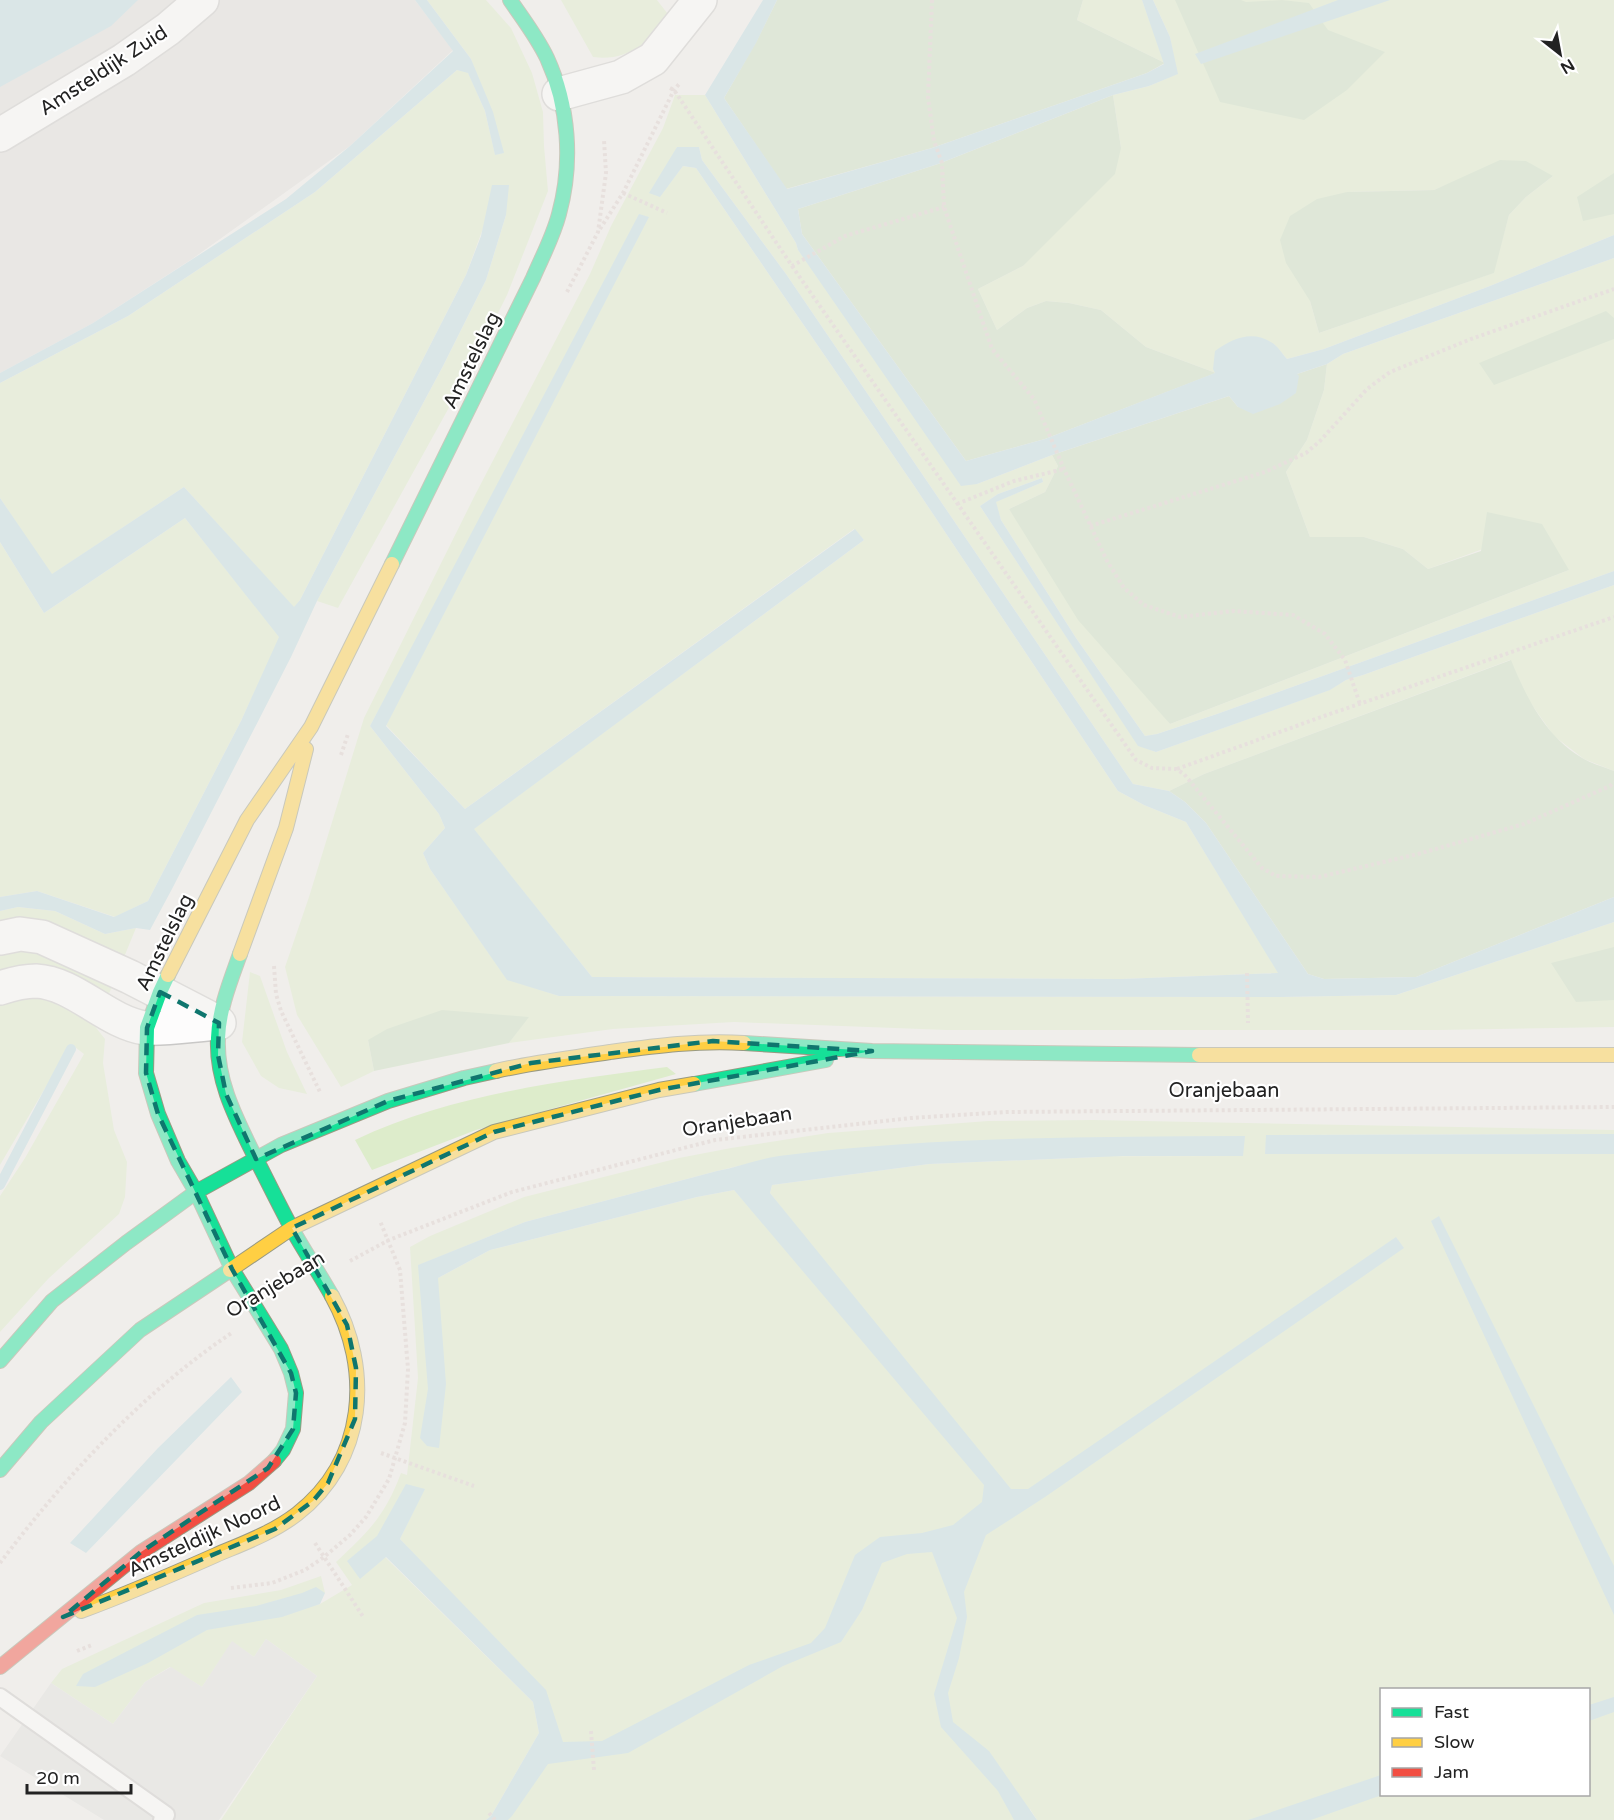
<svg xmlns="http://www.w3.org/2000/svg" width="1614" height="1820" font-family="'Varela Round',sans-serif">
<rect width="100%" height="100%" fill="#f0eeeb"/>
<path fill="#dfdedc" d="M0,0H415L453,50L350,146L192,259L93,323L0,373Z"/>
<path fill="#ddeccb" fill-rule="evenodd" d="M427,0H486L511,28L532,73L543,112L544,146L548,191L507,295L467,375L338,608L317,601L443,366L486,280L506,215L485,223L466,275L300,600L294,608L184,487L51,575L0,498V383L128,316L315,192L457,70L468,72L485,111L495,154L503,153L471,59Z
M561,0H657L671,18C649,42 627,62 593,57Z
M1083,0H1142L1165,63L1077,20Z
M1153,0H1614V235L1490,286L1324,349L1287,359L1274,344L1216,373L1146,347L1101,310L1069,303L1046,301L1027,308L997,330L978,289L1023,266L1121,148L1113,95L1149,86L1177,74L1170,37ZM1553,176L1526,197L1509,215L1493,273L1319,333L1310,301L1347,192L1434,190L1465,177Z
M675,95H705L796,243L798,250L977,484L1052,455L1058,466L1045,492L1009,509L1170,724L1569,570L1483,549L1428,569L1403,549L1364,537H1310L1286,472L1307,440L1324,390L1327,364L1343,354L1614,258V571L1217,714L1157,734L1145,736L1076,638L1001,520L995,502L1043,482L1042,478L998,494L980,506L1138,745L1156,752L1329,690L1346,680L1363,675L1614,585V771L1584,759L1554,736L1527,698L1510,660L1204,774L1169,791L1133,784L786,274L702,160L699,147H677L660,196L683,166L696,168L915,487L1118,791L1144,805L1186,822L1279,973L1121,979L592,977L473,829L864,540L854,529L465,809L386,725L648,217L370,726L439,814L445,828L423,853L430,869L507,979L559,996L1280,997L1396,995L1614,922V1027L1439,1030H947L734,1022L613,1029L509,1043L528,1017L368,1040L374,1071L341,1087L297,1015L285,967L309,897L364,718L474,497L590,274L611,226L663,128Z
M185,518L280,637L241,721L148,901L115,917L37,891L0,897V542L44,613Z
M18,907L55,911L105,934L136,928L106,1001L90,1020L105,1039L103,1063L114,1130L127,1162L125,1197L119,1214L48,1279L0,1332V1196L25,1158L84,1054L71,1044L0,1165V911Z
M250,972L260,976L287,1052L307,1094L279,1088L261,1076L242,1042Z
M667,1067L676,1074L476,1130L372,1170L355,1140C452,1094 561,1081 667,1067Z
M1093,1120L1614,1130V1134L1267,1135L1265,1154H1614V1820H1037L1030,1809L1027,1820H494L553,1727L526,1676L400,1539L424,1489L360,1578L385,1557L533,1702L539,1733L491,1816L486,1820H221L317,1676L266,1639L254,1657L232,1642L202,1687L170,1667L145,1682L113,1724L51,1683L62,1669L204,1603L281,1590L321,1576L325,1593C280,1594 246,1611 207,1630L320,1604L352,1585L336,1562C369,1531 385,1516 401,1473L407,1475L418,1378L410,1247L430,1236L524,1197L679,1158L731,1148L828,1133L988,1121ZM1122,1156L929,1164L772,1185L770,1193L1011,1504L734,1190L697,1197L490,1250L438,1278L419,1265L525,1222L717,1171L777,1157L1243,1156ZM1382,1690H1588V1794H1382Z"/>
<path fill="#cbdec1" d="M777,0H1083L1077,20L1165,63L1147,73L932,148L786,189L724,98L757,40Z
M1175,0H1241L1246,2L1282,0L1309,3L1328,30L1385,52L1347,90L1304,120L1220,102Z
M1113,95L1121,148L1115,174L1023,266L978,289L997,330L1027,308L1046,301L1069,303L1101,310L1146,347L1216,373L1045,439L966,461L802,234L798,209L938,164Z
M1500,160L1526,161L1553,176L1526,197L1509,215L1494,273L1319,333L1310,301L1286,263L1280,240L1290,216L1317,199L1347,192L1434,190Z
M1614,173V214L1583,221L1577,197Z
M1606,311L1614,318V339L1494,385L1479,363Z
M1327,364L1324,390L1307,440L1286,472L1310,537H1364L1403,549L1428,569L1481,551L1487,512L1542,524L1569,570L1170,724L1078,620L1009,509L1045,492L1058,466L1052,455L1229,396L1238,407L1297,374Z
M1511,660C1527,699 1546,737 1584,759C1593,764 1604,767 1614,771V897L1416,977L1324,979L1308,974L1206,823L1185,802L1169,791L1204,774Z
M1614,947V1000L1576,1002L1551,963Z
M442,1010L529,1017L509,1043L374,1071L368,1040L387,1029Z"/>
<path fill="#e0dfde" d="M266,1639L317,1676L219,1820H104L0,1756L51,1683L113,1724L145,1682L171,1667L202,1687L232,1641L254,1657Z"/>
<path fill="#bfdbe3" d="M0,0H138L111,26L0,87Z
M415,0H427L471,59L493,112L504,153L495,155L485,111L468,73L457,70L315,192L128,316L0,383V373L93,323L286,199L350,146L453,51Z
M763,0H777L756,43L724,98L787,189L932,148L1147,73L1164,64L1142,0H1153L1170,37L1178,74L1149,86L1113,95L938,164L798,209L802,234L966,461L1045,439L1215,373L1213,369L1215,351C1233,338 1253,329 1274,344C1279,348 1283,355 1287,359L1324,349L1490,286L1614,235V258L1343,354L1327,364L1297,374L1299,376L1296,393L1280,404L1253,414L1238,407L1229,396L1052,455L977,484L961,486L798,250L796,243L705,95Z
M1338,0H1390L1201,64L1195,54Z
M677,147H699L702,160L786,274L1133,784L1169,791L1185,802L1206,823L1308,974L1324,979L1416,977L1614,897V922L1396,995L1280,997L559,996L507,980L430,869L423,853L445,828L439,814L370,726L639,214L649,217L386,726L465,809L855,529L864,540L474,829L592,977L1121,979L1278,973L1186,822L1144,805L1118,791L915,487L696,168L683,166L660,197L649,193Z
M492,185H509L506,215L486,280L443,366L317,601L291,657L172,889L150,930L136,928L105,934L55,911L18,907L0,911V897L37,891L114,917L148,901L241,721L279,637L185,518L44,613L0,542V498L52,574L184,487L294,607L300,600L466,275L481,236Z
M1042,478L1043,482L996,502L1001,520L1076,638L1145,736L1157,734L1217,714L1614,571V585L1363,675L1346,680L1330,690L1156,752L1138,746L980,506L998,494Z
M1614,1134V1154H1265L1266,1135Z
M1245,1136L1243,1156H1122L929,1164L772,1185L770,1193L1011,1489H1028L1396,1237L1404,1248L1045,1497L986,1535L964,1592L967,1617L959,1658L948,1693L953,1722L989,1751L1037,1820H1014L998,1791L941,1727L934,1694L957,1618L932,1552L907,1554L882,1563L862,1610L841,1642L783,1666L628,1753L548,1764L512,1816L508,1820H486L491,1816L539,1733L533,1702L386,1557L360,1579L347,1561L377,1536L406,1484L425,1489L400,1539L546,1690L563,1742L602,1741L749,1665L811,1643L825,1628L855,1555L880,1537L922,1533L953,1525L982,1502L984,1485L734,1190L697,1197L490,1250L438,1278L446,1384L439,1448L427,1446L420,1438L428,1389L418,1265L525,1222L717,1171C738,1167 758,1159 779,1156C933,1136 1090,1137 1245,1136Z
M1439,1216L1614,1566V1615L1431,1221Z
M231,1377L242,1392L86,1553L70,1543L158,1448Z
M316,1587L325,1593L320,1604L282,1617L207,1630L148,1663L95,1687L76,1686L83,1674L197,1615L256,1606L302,1593Z
M1614,1697V1712L1589,1721V1705Z
M1381,1775L1382,1795L1311,1820H1248Z"/>
<g fill="none" stroke-linecap="round" stroke-linejoin="round">
<path stroke="#bfdbe3" stroke-width="10" d="M0,1185L71,1049"/>
<defs>
<path id="lane" d="M0,1697L166,1815L162,1820"/>
<path id="street" d="M559,94L621,77L653,59L700,0
M0,135L124,60L168,29L202,0
M0,938L20,934L42,937L130,977L219,1023
M0,988C12,984 23,981 36,981C75,983 106,1022 145,1028C163,1030 199,1024 219,1023"/>
<path id="fast" d="M392,564L533,278C542,257 553,237 559,214C573,163 569,106 547,58C537,37 523,19 510,0
M240,954C230,982 219,1009 218,1038C216,1081 236,1118 254,1155C267,1180 279,1205 292,1229C305,1252 319,1273 332,1296
M168,975L160,992L147,1028L146,1073L158,1114L178,1161L196,1192L232,1269L281,1349L291,1373L296,1393L293,1429L283,1450L274,1461
M744,1043L872,1051L1199,1055
M694,1084L826,1060
M0,1361L52,1301L126,1243L196,1192L281,1145L388,1101L464,1078L496,1071
M0,1470L41,1422L140,1330L230,1270"/>
<path id="slow" d="M240,954L286,828L306,749
M168,975L247,820L311,727L392,564
M1199,1055H1614
M496,1071C534,1062 572,1058 610,1052C655,1046 699,1040 744,1043
M230,1270L292,1228L494,1132L659,1090L694,1084
M81,1611C127,1594 171,1575 216,1555C244,1543 272,1533 297,1514C366,1460 373,1370 332,1296"/>
<path id="jam" d="M0,1667L141,1552L249,1483L274,1461"/>
</defs>
<use href="#lane" stroke="#c9c8c7" stroke-width="20"/>
<use href="#street" stroke="#c9c8c7" stroke-width="36"/>
<use href="#fast" stroke="#999a82" stroke-width="16"/>
<use href="#slow" stroke="#999a82" stroke-width="16"/>
<use href="#jam" stroke="#999a82" stroke-width="16"/>
<path stroke="#dccecd" stroke-width="4" stroke-dasharray="3 3" stroke-linecap="butt" d="M932,0L928,97L934,141L942,163L944,207L992,349L1034,399L1064,469L1107,561L1124,588L1144,605L1180,617L1233,611L1293,615L1325,634L1345,660L1360,704
M670,88L674,90L792,266L845,236L944,207
M623,193L667,213
M600,229L623,193L674,90L680,83
M792,266L1136,760L1152,768L1176,769L1184,774L1262,868L1276,876L1319,877L1418,854L1524,824L1610,786L1614,782
M567,292L598,232L606,173L604,140
M957,504L1014,481L1064,469
M1090,526L1265,472L1306,453L1320,441L1367,389L1390,372L1471,339L1614,289
M341,755L348,734
M1177,769L1324,716L1614,617
M274,966L276,994L281,1011L320,1092
M1247,973L1248,1023
M350,1261L389,1240L512,1192L715,1140L911,1118L1006,1112L1614,1107
M381,1453L474,1486
M315,1543L364,1618
M0,1563C66,1476 142,1393 233,1332
M231,1588L272,1583L305,1570L324,1557L350,1535L366,1517L389,1479L405,1423L408,1369L400,1270L380,1221
M77,1651L92,1645
M591,1731L594,1770
M489,1813L495,1820"/>
<use href="#lane" stroke="#fdfcfc" stroke-width="16"/>
<use href="#street" stroke="#fdfcfc" stroke-width="33"/>
<use href="#fast" stroke="#16e098" stroke-width="14"/>
<use href="#slow" stroke="#ffcf43" stroke-width="14"/>
<use href="#jam" stroke="#f24e42" stroke-width="14"/>
</g>
<path d="M0 0H1614V1820H0ZM160,992L219,1023L218,1055L226,1094L256,1159L388,1101L531,1063L713,1041L872,1051L659,1090L494,1132L292,1228L347,1325L356,1368L355,1419L328,1483L313,1501L275,1529L63,1617L141,1552L268,1468L293,1429L296,1393L291,1373L232,1269L158,1114L146,1073L147,1028Z" fill="#f0eeeb" fill-opacity=".55" fill-rule="evenodd"/>
<path fill="none" stroke="#0f766e" stroke-width="4.5" stroke-dasharray="12 8" stroke-linejoin="round" d="M160,992L219,1023L218,1055L226,1094L256,1159L388,1101L531,1063L713,1041L872,1051L659,1090L494,1132L292,1228L347,1325L356,1368L355,1419L328,1483L313,1501L275,1529L63,1617L141,1552L268,1468L293,1429L296,1393L291,1373L232,1269L158,1114L146,1073L147,1028Z"/>
<g text-anchor="middle" stroke-width="4.5" stroke-linejoin="round" paint-order="stroke">
<g font-size="20" fill="#222" stroke="#fff">
<text transform="translate(103 70) rotate(-33)" y="7">Amsteldijk Zuid</text>
<text transform="translate(471 360) rotate(-64)" y="7">Amstelslag</text>
<text transform="translate(164 942) rotate(-64)" y="7">Amstelslag</text>
<text x="1224" y="1097">Oranjebaan</text>
<text transform="translate(737 1121) rotate(-9)" y="7">Oranjebaan</text>
<text transform="translate(275 1284) rotate(-31)" y="7">Oranjebaan</text>
<text transform="translate(204 1536) rotate(-25)" y="7">Amsteldijk Noord</text>
</g>
</g>
<rect x="1380" y="1688" width="210" height="108" fill="#ffffff" stroke="#a7a7a7" stroke-width="1.5"/>
<rect x="1392" y="1708" width="30" height="9" fill="#16e098" stroke="#a7a7a7" stroke-width="1.5"/>
<text x="1434" y="1718" font-size="18" fill="#222222">Fast</text>
<rect x="1392" y="1738" width="30" height="9" fill="#ffcf43" stroke="#a7a7a7" stroke-width="1.5"/>
<text x="1434" y="1748" font-size="18" fill="#222222">Slow</text>
<rect x="1392" y="1768" width="30" height="9" fill="#f24e42" stroke="#a7a7a7" stroke-width="1.5"/>
<text x="1434" y="1778" font-size="18" fill="#222222">Jam</text>
<g transform="translate(1560 54) rotate(149)" stroke="#ffffff" stroke-width="4.5" paint-order="stroke">
<path d="M0-4.5L10 22L0 15L-10 22Z" fill="#222222"/>
<text y="-9" font-size="16" font-weight="bold" text-anchor="middle" fill="#222222">N</text>
</g>
<path d="M27 1784v9h104v-9" fill="none" stroke="#222222" stroke-width="3"/>
<text x="36" y="1784" font-size="18" fill="#222222" stroke="#ffffff" stroke-width="4.5" paint-order="stroke">20 m</text>
</svg>
